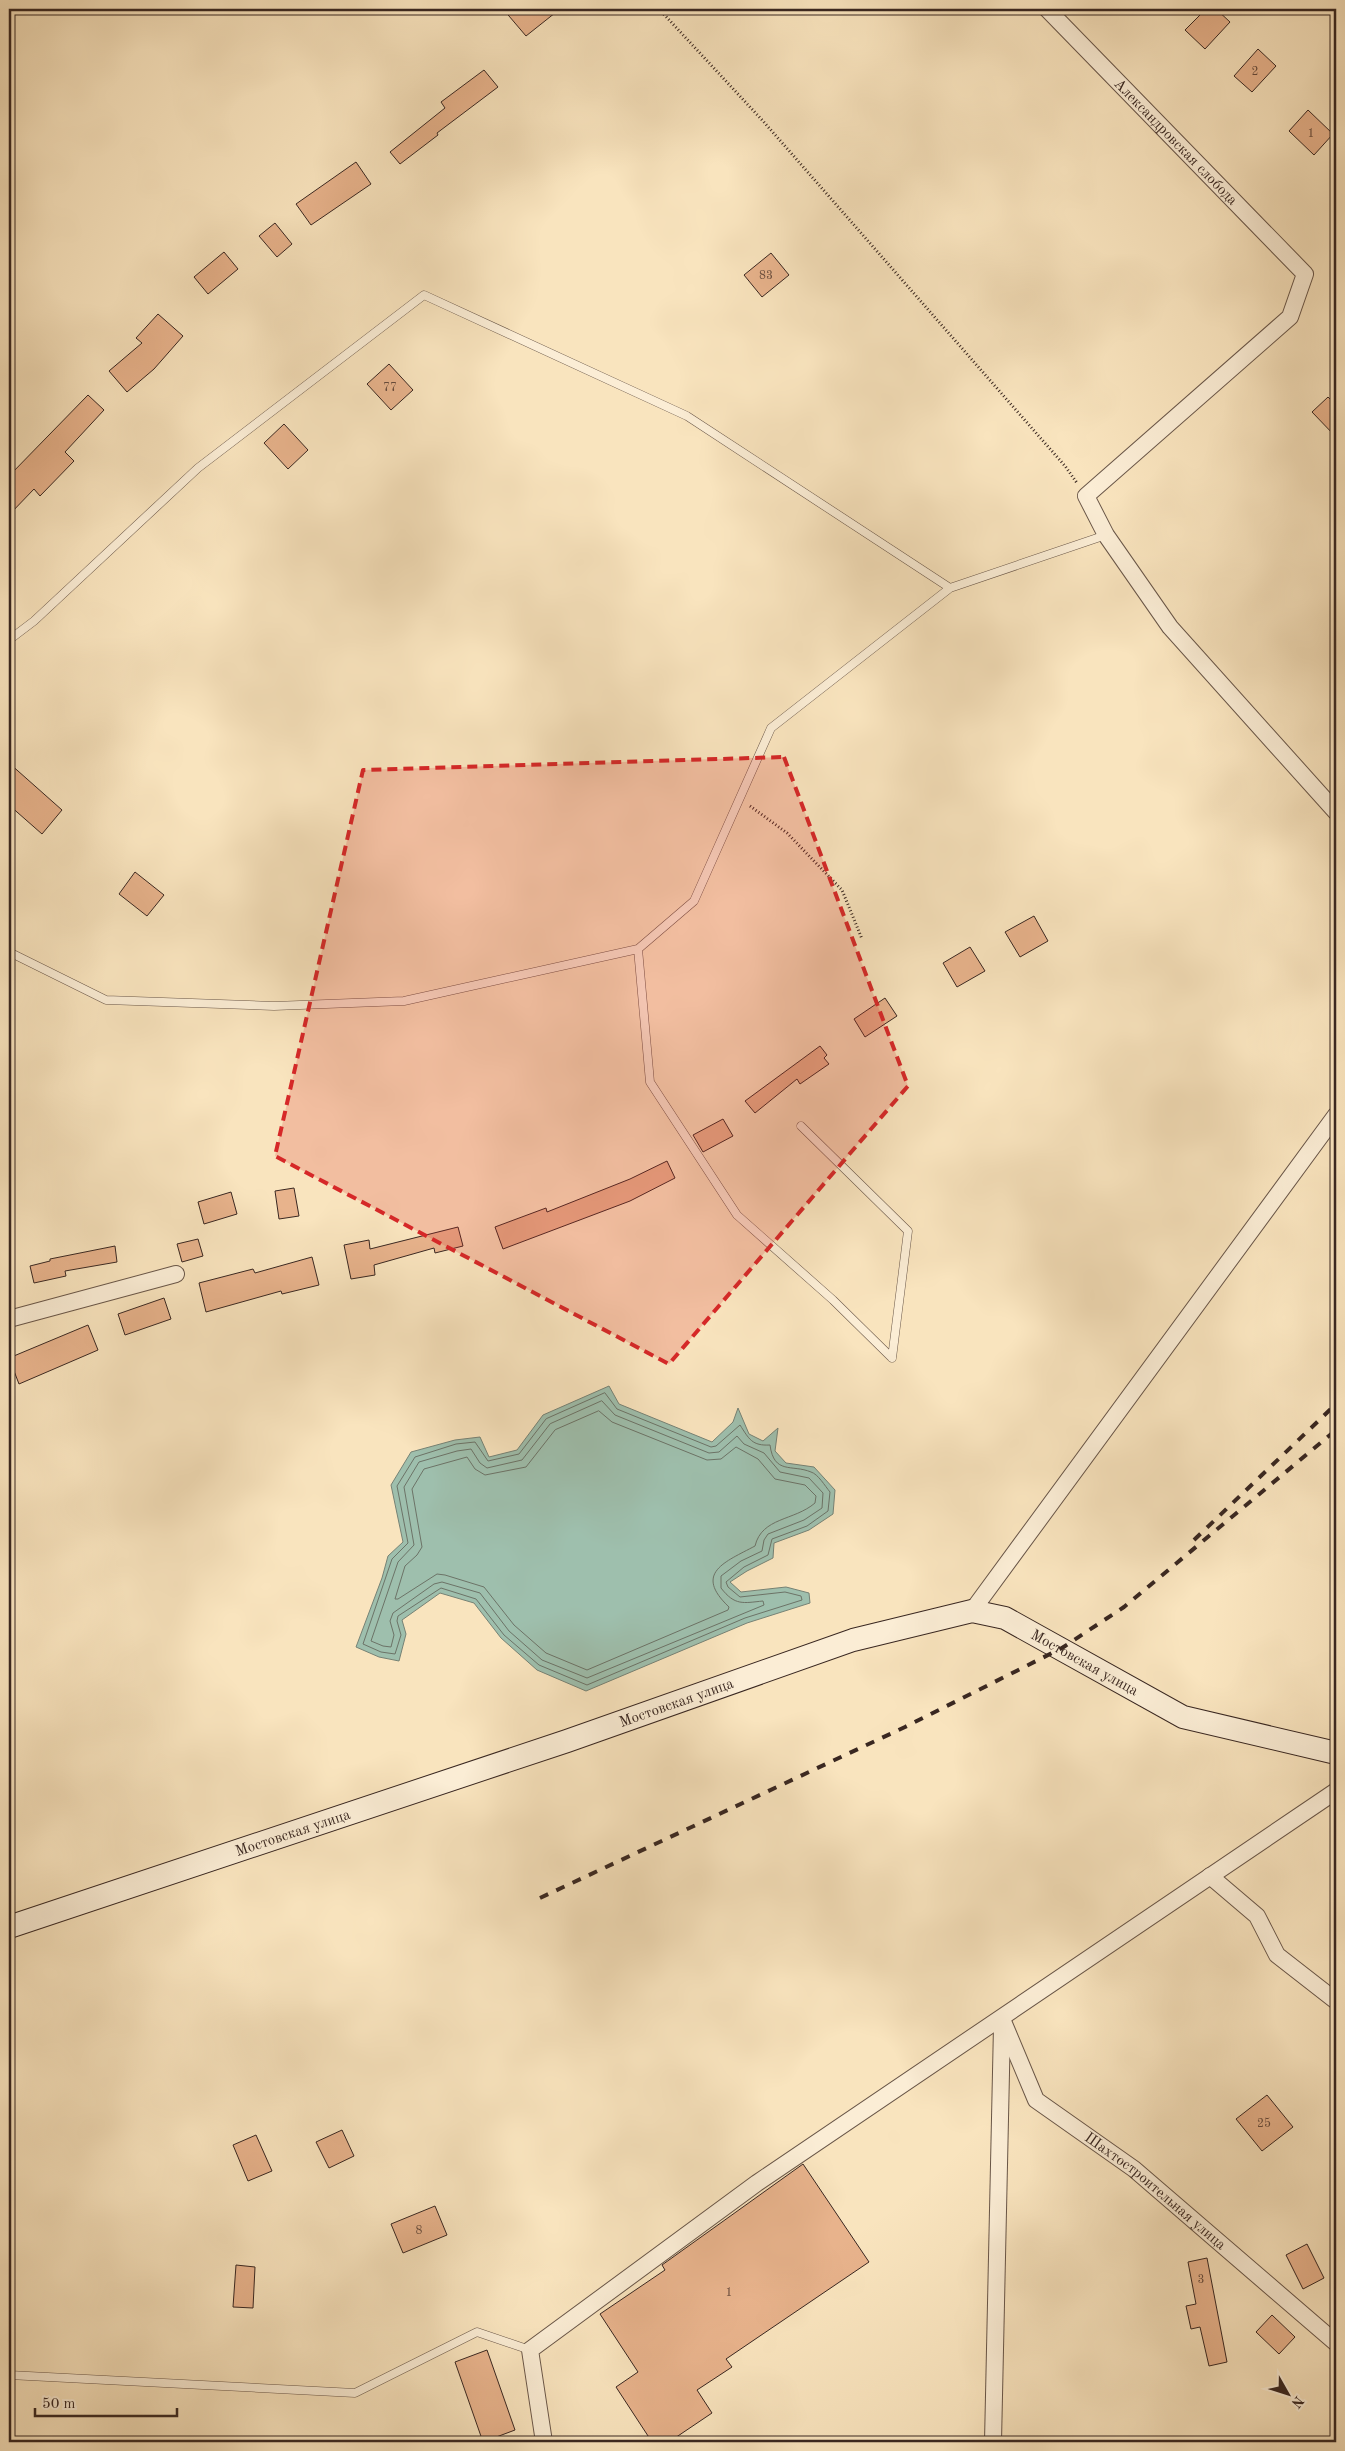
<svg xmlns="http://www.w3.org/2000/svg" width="1345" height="2451" font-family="'Old Standard TT',serif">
<rect width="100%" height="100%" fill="#f9e4be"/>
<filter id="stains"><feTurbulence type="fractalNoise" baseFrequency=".004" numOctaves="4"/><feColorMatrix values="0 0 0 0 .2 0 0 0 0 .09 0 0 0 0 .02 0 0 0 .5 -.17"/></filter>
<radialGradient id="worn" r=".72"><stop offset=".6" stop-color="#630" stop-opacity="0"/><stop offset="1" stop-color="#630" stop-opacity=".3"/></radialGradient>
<path fill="#9ebfad" stroke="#768275" d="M609,1386L619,1404L712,1442L733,1422L738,1408L749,1434L763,1441L778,1428L775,1451L786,1463L814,1467L835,1490L833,1514L809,1530L774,1543L773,1558L747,1571L730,1582L741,1592L786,1587L809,1593L810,1603L747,1623L586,1691L537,1670L501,1638L474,1603L440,1593L402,1620L406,1634L399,1661L379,1657L356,1647L382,1578L388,1556L403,1542L391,1485L411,1452L455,1440L480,1437L489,1457L517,1450L543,1415Z"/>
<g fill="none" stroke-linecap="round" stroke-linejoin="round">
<path stroke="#6c7367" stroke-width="1" d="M605,1393L617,1409L711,1447L716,1446L740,1425C749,1439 752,1446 770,1445C774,1475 792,1464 811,1472C818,1474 825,1486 830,1492L828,1511L807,1526L772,1539L768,1555L744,1567L726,1582L728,1587L740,1597L785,1592L801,1596L802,1600L745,1618L587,1685L539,1665L504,1635L476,1599L441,1588L398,1616L397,1621L401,1635L395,1654L381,1652L363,1644L392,1559L408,1543L397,1486L415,1457L456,1444L475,1442L488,1461L519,1454L546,1419Z
M602,1401L615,1415L709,1453L719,1452L737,1436L744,1444L764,1453L780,1472L809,1478L823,1493L822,1508L804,1520L768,1534L764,1540L762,1551L741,1561L721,1576V1588C735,1606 743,1603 763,1601L764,1605L587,1678L542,1660L509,1631L480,1593L442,1582L434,1584L393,1613L390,1621L394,1635L391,1647L383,1646L371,1641L398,1562L414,1545L404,1487L419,1462L457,1451L471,1449L480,1463L487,1468L522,1460L550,1424Z
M599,1411L612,1422L707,1460L721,1459L736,1447L758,1459L775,1479L805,1485L816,1496L815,1503C794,1521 762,1517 755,1546C725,1562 693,1573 729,1607L728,1610L587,1670L546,1653L514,1625L484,1587L445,1575L437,1574L398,1599H395L405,1566L417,1555L422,1547L412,1489L424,1469L467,1457L475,1469L485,1475L526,1467L555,1430Z"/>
</g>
<path fill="#e8b38c" stroke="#392721" d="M503,9H560L526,36Z
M1206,9H1216L1230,22L1205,49L1185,30Z
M1258,49L1276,66L1252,92L1234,76Z
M484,70L498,87L437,133L438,135L400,164L390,152L445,108L441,102Z
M1308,110L1333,134L1314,155L1289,131Z
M356,162L371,184L311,225L296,204Z
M275,223L292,244L277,257L259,236Z
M224,252L238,269L208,294L194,277Z
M771,253L789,275L762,297L744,275Z
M158,314L183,336L154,369L127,392L109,371L142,343L136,338Z
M389,364L413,390L391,410L367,384Z
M88,395L104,410L65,452L74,461L40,496L34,489L9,515V476Z
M1328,397L1336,405V437L1312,412Z
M284,424L308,450L288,469L264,443Z
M9,763L62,810L42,834L9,805Z
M135,872L164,895L147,916L119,894Z
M1034,916L1048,941L1020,957L1005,932Z
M970,947L985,971L957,987L943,963Z
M885,998L897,1016L865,1037L854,1019Z
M820,1046L827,1055L824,1058L829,1064L800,1084L797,1079L755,1113L745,1101Z
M723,1119L733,1136L703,1152L693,1135Z
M667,1161L675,1178L630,1201L503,1249L495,1227L546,1208L547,1212L630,1179Z
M294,1188L299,1216L279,1219L275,1191Z
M231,1192L237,1214L204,1224L198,1202Z
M458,1227L463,1246L435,1253L434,1248L374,1265L375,1275L351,1279L344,1245L369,1240L370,1249Z
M198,1239L203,1256L182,1262L177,1244Z
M115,1246L117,1262L65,1271L66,1276L34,1283L30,1266L50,1261V1259Z
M312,1257L319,1285L282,1294L281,1291L206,1312L199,1283L253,1269L255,1273Z
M164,1298L171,1319L125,1335L118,1314Z
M88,1325L98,1350L19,1384L9,1358Z
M1267,2095L1293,2127L1262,2151L1236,2119Z
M342,2130L354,2156L329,2168L316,2142Z
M256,2135L272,2171L248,2181L233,2145Z
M803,2164L869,2262L726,2359L732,2367L697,2390L712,2413L669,2442H652L616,2387L638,2372L600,2314L665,2270L662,2265Z
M435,2206L447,2235L403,2253L391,2224Z
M1307,2244L1324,2278L1303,2289L1286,2255Z
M1207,2258L1227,2362L1209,2366L1200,2327L1191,2329L1186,2306L1196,2304L1188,2262Z
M236,2265L255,2267L253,2308L233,2307Z
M1272,2315L1295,2337L1279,2354L1256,2332Z
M487,2350L515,2430L483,2442L455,2362Z"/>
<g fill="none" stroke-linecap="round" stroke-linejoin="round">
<defs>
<path id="lane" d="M9,640L34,621L198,468L424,295L687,416L950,588L1106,535
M638,949L650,1082L737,1215L833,1300L892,1358
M9,952L106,1000L274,1006L404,1001L638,949L694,901L771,728L950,588
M801,1126L908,1231L892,1358
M9,2375L355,2393L477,2332L530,2350"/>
<g id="street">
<path id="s1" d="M1047,9L1305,274L1290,317L1086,496L1106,535L1170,627L1336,812"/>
<path d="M9,1319L176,1274"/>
<path d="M972,1611L1336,1115"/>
<path d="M1210,1876L1257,1916L1277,1955L1336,2001"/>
<path id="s2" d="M1002,2019L1036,2100L1134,2169L1336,2343"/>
<path d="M544,2442L530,2350L757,2183L1336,1791"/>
<path d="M993,2442L1002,2026"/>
</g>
<g id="secondary">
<path id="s3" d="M9,1927L567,1741L853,1640L972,1611L1005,1618L1183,1717L1336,1753"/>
</g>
</defs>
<use href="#lane" stroke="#695648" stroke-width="9"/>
<use href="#street" stroke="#695648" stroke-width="18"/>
<use href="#secondary" stroke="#392721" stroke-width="24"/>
<path stroke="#392721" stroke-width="3" stroke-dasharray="1 2.5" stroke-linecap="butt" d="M659,9L763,121L1065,466L1077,483
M750,806L787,833L842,890L862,939"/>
<use href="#lane" stroke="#fbedd5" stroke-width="8"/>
<use href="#street" stroke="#fbedd5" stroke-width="16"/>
<use href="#secondary" stroke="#fbedd5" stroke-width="22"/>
<path stroke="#392721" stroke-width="4" stroke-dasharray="9 9" stroke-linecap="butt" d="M1194,1540L1336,1404
M540,1898L905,1727L1062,1648L1124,1607L1336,1430"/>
</g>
<path fill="#d62828" fill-opacity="0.2" stroke="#d62828" stroke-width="4" stroke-dasharray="10 6" stroke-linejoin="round" d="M784,757L908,1086L669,1364L275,1156L363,770Z"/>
<g text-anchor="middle" stroke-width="4.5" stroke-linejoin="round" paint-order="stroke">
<g font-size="12" fill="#654a3c">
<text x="1255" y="75">2</text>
<text x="1311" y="137">1</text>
<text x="766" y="279">83</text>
<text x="390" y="391">77</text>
<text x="1264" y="2127">25</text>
<text x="419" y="2234">8</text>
<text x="1201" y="2283">3</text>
<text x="729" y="2296">1</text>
</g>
<g font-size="15" fill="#392721" stroke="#fbedd5">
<text dy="5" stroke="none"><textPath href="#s1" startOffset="185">Александровская слобода</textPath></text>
<text dy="5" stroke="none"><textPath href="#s3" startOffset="1139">Мостовская улица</textPath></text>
<text dy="5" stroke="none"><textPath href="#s3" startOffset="704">Мостовская улица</textPath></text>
<text dy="5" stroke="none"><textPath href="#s3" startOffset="299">Мостовская улица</textPath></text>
<text dy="5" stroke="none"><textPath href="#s2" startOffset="238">Шахтостроительная улица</textPath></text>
</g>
</g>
<rect width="1345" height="2451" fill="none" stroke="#f9e4be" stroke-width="30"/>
<rect x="10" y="10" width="1325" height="2431" fill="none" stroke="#392721" stroke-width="2.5"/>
<rect x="15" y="15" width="1315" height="2421" fill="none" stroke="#392721"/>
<g transform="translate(1288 2394) rotate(129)" stroke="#fbedd5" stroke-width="4" paint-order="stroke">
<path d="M0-4L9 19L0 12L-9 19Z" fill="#392721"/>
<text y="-8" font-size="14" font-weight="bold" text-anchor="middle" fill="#392721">N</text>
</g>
<path d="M35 2408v8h142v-8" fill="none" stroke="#392721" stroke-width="2.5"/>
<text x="42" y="2408" font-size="15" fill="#392721" stroke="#fbedd5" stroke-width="4" paint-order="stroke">50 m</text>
<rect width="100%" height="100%" filter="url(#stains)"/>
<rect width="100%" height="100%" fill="url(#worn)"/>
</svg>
